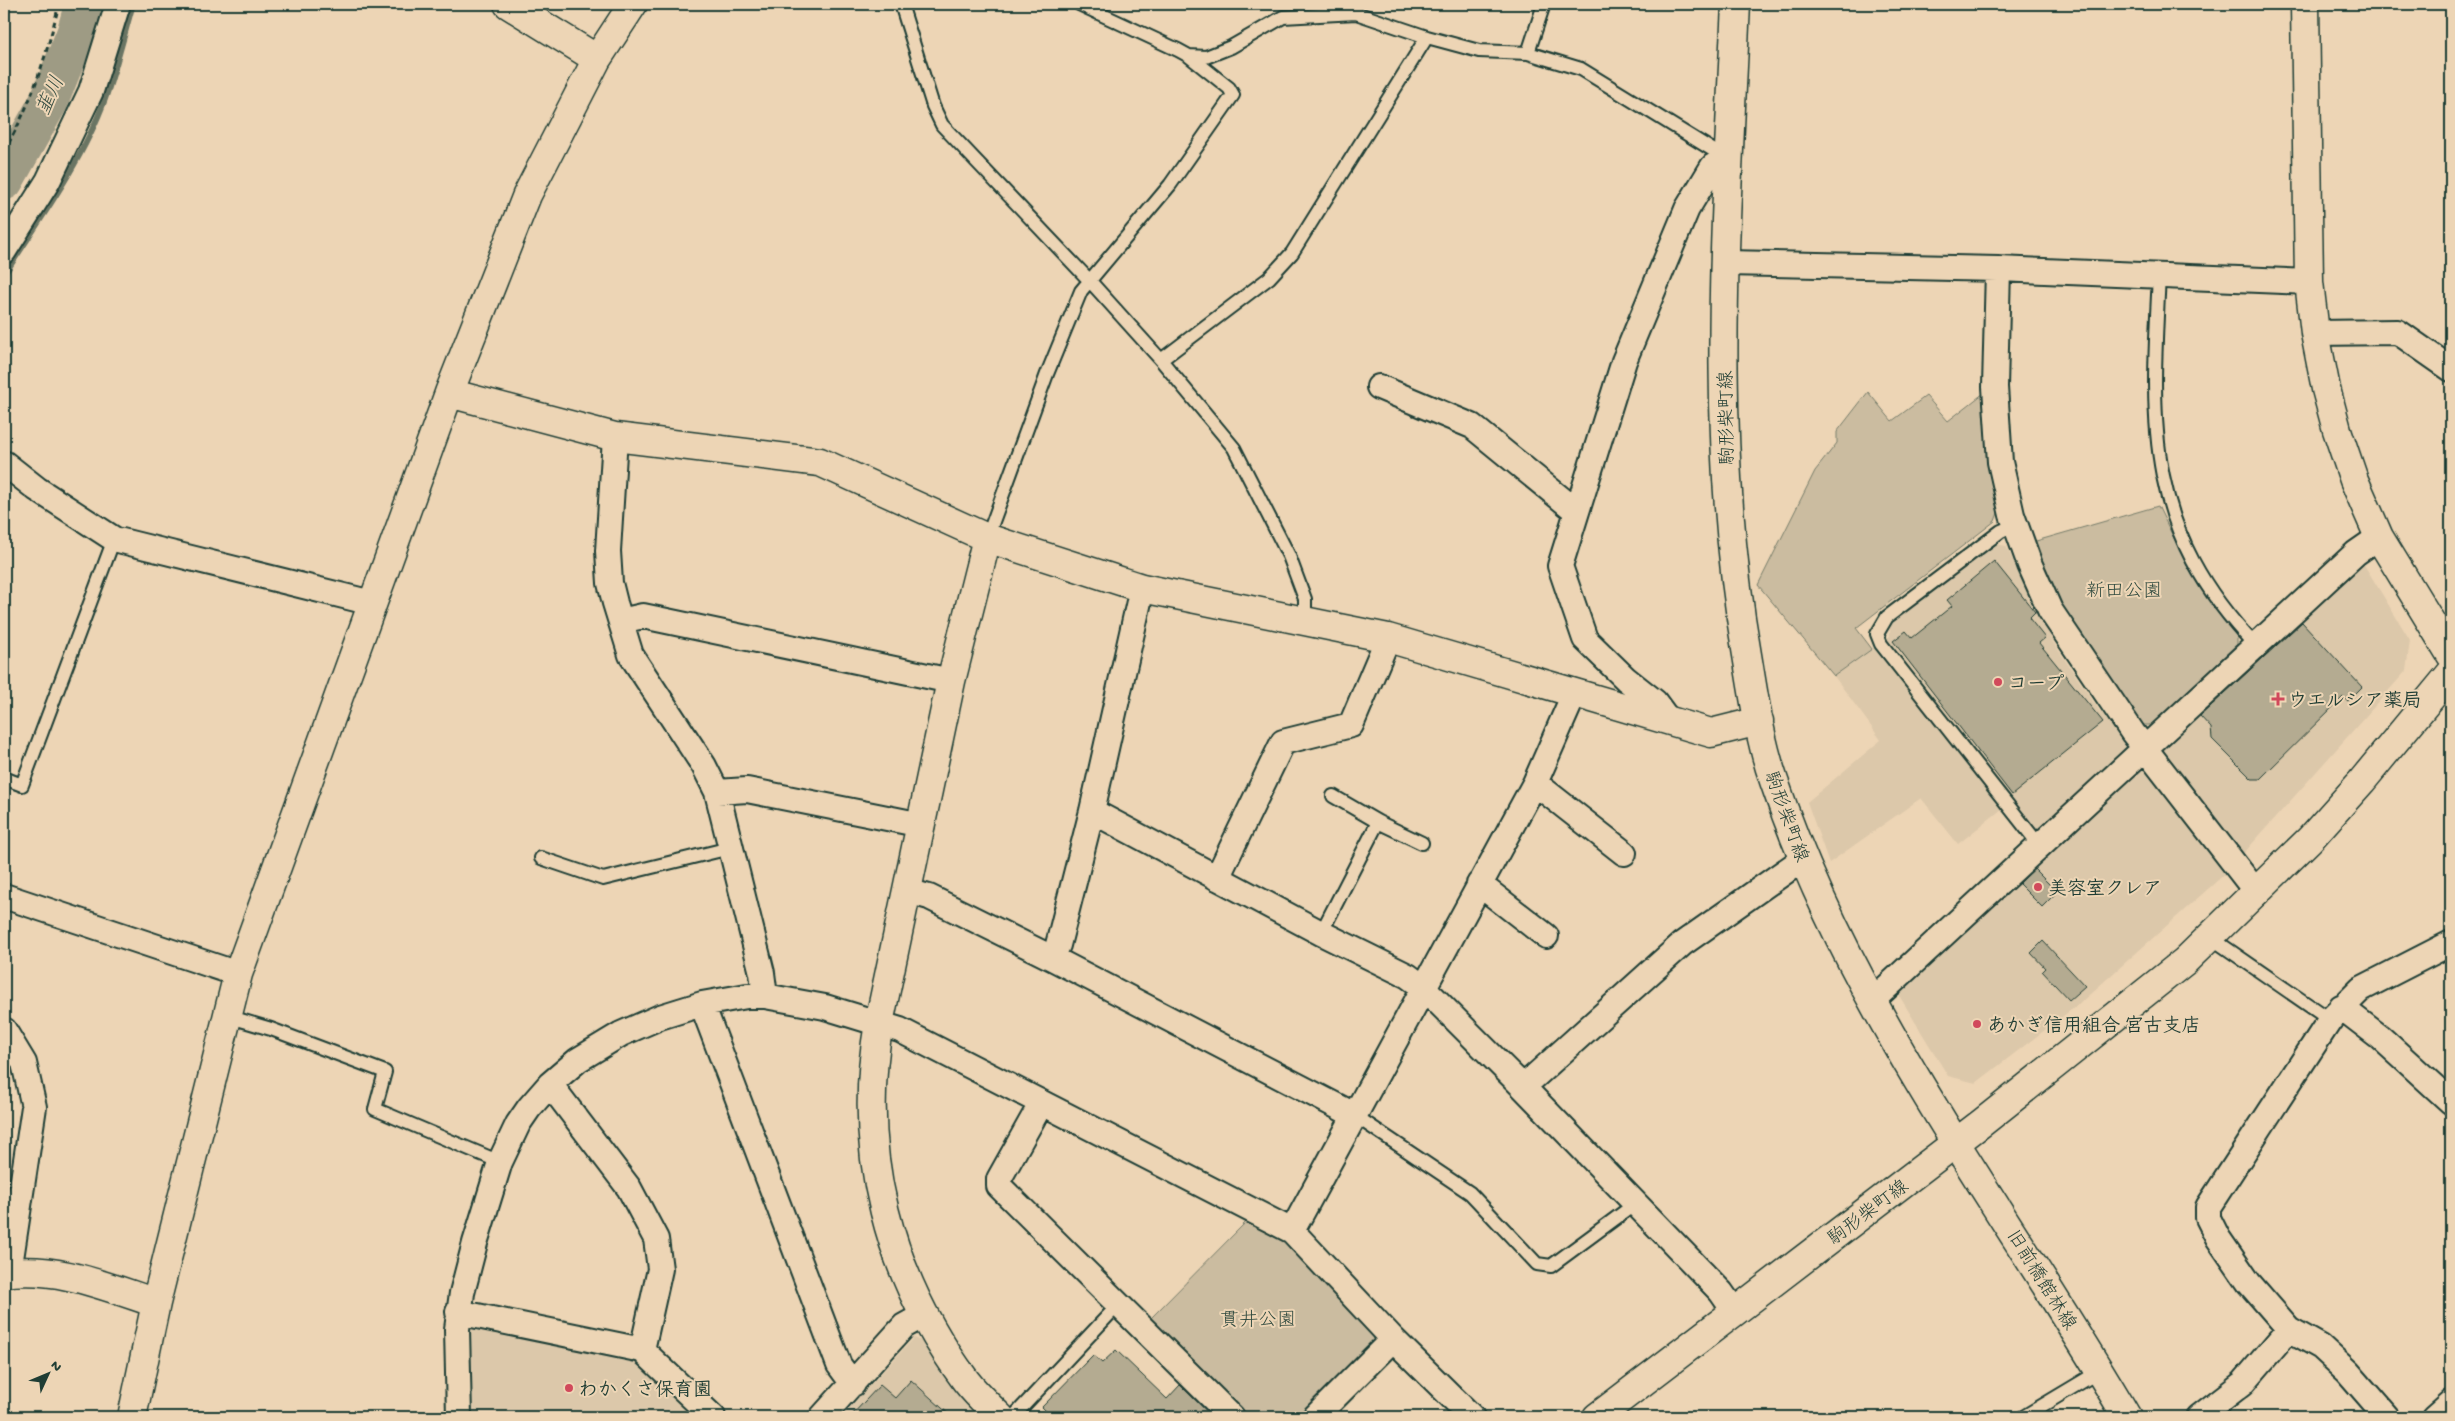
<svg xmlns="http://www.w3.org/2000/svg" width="2455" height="1421" font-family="'Gochi Hand','Klee One',sans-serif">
<rect width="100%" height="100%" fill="#edd5b5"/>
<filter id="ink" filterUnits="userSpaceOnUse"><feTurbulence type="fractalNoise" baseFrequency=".02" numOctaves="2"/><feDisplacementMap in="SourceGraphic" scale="10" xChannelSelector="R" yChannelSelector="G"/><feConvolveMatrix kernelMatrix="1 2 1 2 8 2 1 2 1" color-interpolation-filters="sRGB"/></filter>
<g filter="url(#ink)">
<path fill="#dcc8aa" d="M1995,544L2006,546L2053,642L2099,710L2122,735L2161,754L2168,743L2360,558L2410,640L2406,671L2227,872L2080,1003L1976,1083L1948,1076L1900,997L1901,988L2051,847L2012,801L1958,844L1921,798L1829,863L1807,802L1881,740L1834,676L1890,636V625Z
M474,1323L636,1360L699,1417H469L470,1328Z
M914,1338L924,1342L982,1417H841Z"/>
<path fill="#cbbca0" stroke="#757c6a" d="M1868,392L1892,421L1926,396L1948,421L1984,393L1988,448L1998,513L1995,521L1856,628L1872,649L1834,676L1758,585L1815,471L1837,443V432Z
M2158,506L2190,571L2237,637V644L2152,725H2142L2072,633L2029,543Z
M1247,1221L1288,1241L1375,1330L1373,1341L1298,1417H1250L1150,1319Z"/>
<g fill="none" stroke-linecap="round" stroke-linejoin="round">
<path stroke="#6b7564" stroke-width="6" d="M4,275C39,221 83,160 105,99C116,68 124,35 133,4"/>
<path stroke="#9e9b84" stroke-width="39" d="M4,181L49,101L76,33L84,4"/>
</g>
<path fill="#b4ab91" stroke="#1f3d34" d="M1994,561L2035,612L2029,618L2045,638L2039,643L2103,722L2012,795L1893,641L1906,631L1912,638L1952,606L1947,600Z
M2302,622L2362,687L2348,701L2343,697L2260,779H2252L2212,739L2211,728L2200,716Z
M2034,869L2057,892L2042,907L2019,884Z
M2043,941L2085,986L2069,1000L2042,971L2045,968L2031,953Z
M1116,1350L1167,1399L1180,1385L1213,1417H1052L1042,1407L1093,1355L1102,1363Z
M911,1380L952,1417H850L880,1385L895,1398Z"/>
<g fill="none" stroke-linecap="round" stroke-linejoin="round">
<defs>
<path id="lane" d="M901,4L933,106L942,125L1089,280L1161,360L1234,448L1289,556L1305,599V621
M1528,53L1544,4
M1189,56L1206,57L1231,47L1283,17L1356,13L1427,37L1479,51L1528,53L1581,69L1729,160
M2159,276C2151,425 2144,530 2256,646
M1161,360L1269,278L1292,253L1427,37
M2015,525L2001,531L1887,617L1877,634L1881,644L2040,846
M987,538L1047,374L1081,291L1170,185L1233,95L1229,88L1189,56L1178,50L1079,4
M4,778L22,785L114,539
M1333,796L1378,822L1422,843
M541,858L603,879L730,848
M1321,933L1378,822
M2210,937L2330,1020
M227,1016L271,1029L385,1072L375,1109L500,1162
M1354,1115L1470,1193L1537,1264L1551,1266L1635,1204
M1013,1417L1118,1305
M2023,1417L2100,1371"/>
<path id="street" d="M4,251L48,181L91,91L118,4
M1726,263L1998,269L2309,282
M1998,269L1995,387L2000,462L2012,515L2030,565L2050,610L2133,733L2257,893
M2315,333L2398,332L2451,369
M1379,387L1472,426L1576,511
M615,437L608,551L610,583L615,603L631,655L704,766L717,792L762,973L765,996
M4,463L37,489L114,539L372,603
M621,621L643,616L951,681
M1669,721L1655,702L1626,679L1585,639L1560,566L1624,361L1687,209L1713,166L1729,160
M1535,783L1624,853
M717,792L747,790L922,825
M1092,811L1321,933L1408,976L1423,987L1523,1087L1721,1292L1735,1312
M1217,878L1283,742L1351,725L1388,638
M1479,884L1546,936
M907,891L929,897L1052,958L1354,1115
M4,896L238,974
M1052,958L1058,945L1092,811L1142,588
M1873,1000L2356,553L2379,537
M702,1004L839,1365L853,1384
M2341,1007L2380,1037L2451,1102
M4,1030L24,1063L34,1107L9,1272
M550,1084L629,1188L656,1239L660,1269L642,1350L713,1417
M1523,1087L1682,944L1803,859
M1041,1104L999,1179V1186L1232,1417
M1292,1231L1535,783L1575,692
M458,1312L642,1350
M459,1417L457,1329L462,1293L475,1243L500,1162L518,1124L529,1108L550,1084L578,1060L621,1034L660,1017L702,1004L747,996H765L825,1007L900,1030L1292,1231L1393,1339L1472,1417
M822,1417L904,1326L924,1315
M1315,1417L1393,1339
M2199,1417L2243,1383L2289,1329
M2387,1417L2348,1372L2321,1347L2289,1329L2249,1283L2218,1238L2208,1218V1207L2330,1020L2361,989L2451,943
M2434,1417L2451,1402"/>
<path id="secondary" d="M508,4L597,59
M1736,4C1726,221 1709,440 1747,655C1754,697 1760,741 1774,781C1852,1012 2005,1209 2127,1417
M2305,4L2309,282L2315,333L2326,389L2337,430L2354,480L2379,537L2451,655
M449,393L615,437L820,462L987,538L1142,588L1388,638L1711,733L1759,721
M987,538L951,681L879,1023C856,1152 888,1276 966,1381C976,1394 989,1406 1000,1417
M4,1273C56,1265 107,1287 156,1303
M132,1417L156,1303L238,974L449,393L527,195L597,59L633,4
M1597,1417L1983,1122L2185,961L2310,839L2362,781L2451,673"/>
</defs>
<use href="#lane" stroke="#1f3d34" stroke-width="16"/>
<use href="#street" stroke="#1f3d34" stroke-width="28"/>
<use href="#secondary" stroke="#1f3d34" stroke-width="31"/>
<path stroke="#1f3d34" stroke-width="3" stroke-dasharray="5 4" stroke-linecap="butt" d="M4,151C31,106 47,54 59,4"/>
<use href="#lane" stroke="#edd5b5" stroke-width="12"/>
<use href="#street" stroke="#edd5b5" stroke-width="24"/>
<use href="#secondary" stroke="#edd5b5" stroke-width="28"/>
</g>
</g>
<g fill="#d1495b" stroke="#edd5b5" stroke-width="2">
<circle cx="1998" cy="682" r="5"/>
<path d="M2275.5 691.5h5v5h5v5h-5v5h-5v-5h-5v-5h5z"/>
<circle cx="2038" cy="887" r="5"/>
<circle cx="1977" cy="1024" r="5"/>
<circle cx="569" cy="1388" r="5"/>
</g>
<g text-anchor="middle" stroke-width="4" stroke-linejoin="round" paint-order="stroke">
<g font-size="19" fill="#1f3d34" stroke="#edd5b5">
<text transform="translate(1725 418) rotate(-91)" y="7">駒形柴町線</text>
<text transform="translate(1788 816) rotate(70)" y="7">駒形柴町線</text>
<text transform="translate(1867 1211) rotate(-37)" y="7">駒形柴町線</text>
<text transform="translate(2043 1279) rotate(58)" y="7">旧前橋館林線</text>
</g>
<g font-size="19" fill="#304a3f" stroke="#edd5b5">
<text x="2124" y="596">新田公園</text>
<text x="1258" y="1325">貫井公園</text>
</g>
<g font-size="19" font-weight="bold" fill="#1f3d34" stroke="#edd5b5" text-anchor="start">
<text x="2008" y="689">コープ</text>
<text x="2288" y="706">ウエルシア薬局</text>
<text x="2048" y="894">美容室クレア</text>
<text x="1987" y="1031">あかぎ信用組合 宮古支店</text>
<text x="579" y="1395">わかくさ保育園</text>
</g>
<g font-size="20" font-style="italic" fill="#324b40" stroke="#edd5b5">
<text transform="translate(49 95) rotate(-66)" y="7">韮川</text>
</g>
</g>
<rect width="2455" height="1421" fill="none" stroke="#edd5b5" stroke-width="20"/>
<rect x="10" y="10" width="2435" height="1401" fill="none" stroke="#1f3d34" stroke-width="2" filter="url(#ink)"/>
<g transform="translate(48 1374) rotate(46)" stroke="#edd5b5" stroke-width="4" paint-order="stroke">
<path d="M0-4L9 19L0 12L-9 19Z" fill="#1f3d34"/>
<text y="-8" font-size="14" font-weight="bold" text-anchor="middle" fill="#1f3d34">N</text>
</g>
</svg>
